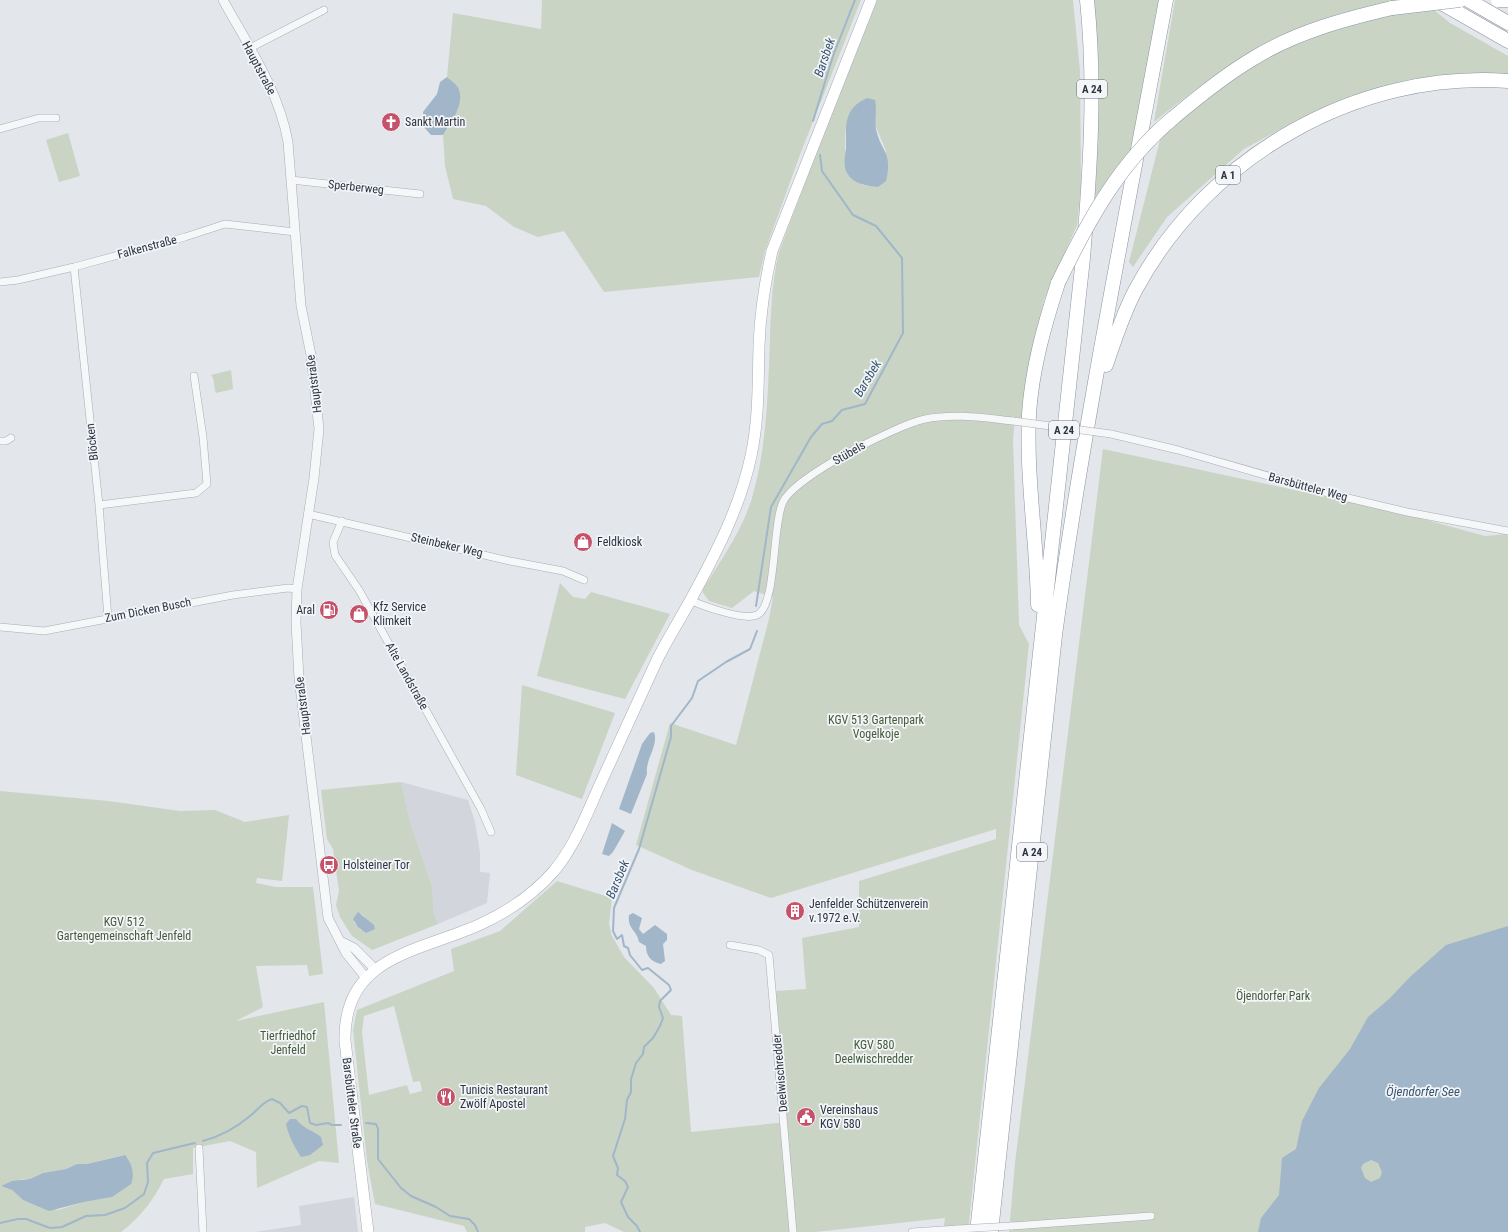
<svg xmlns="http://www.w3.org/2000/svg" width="1508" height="1232" font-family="'Roboto Condensed',sans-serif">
<rect width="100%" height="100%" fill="#e3e6ea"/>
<path fill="#d2d6dc" d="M401,782L468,800L475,822L480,853V872L490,873L487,903L438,924L434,914L432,886L411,825Z
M354,1197L358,1232H255L301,1225L299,1206Z"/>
<path fill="#c9d4c5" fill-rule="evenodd" d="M542,0H861L801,152L765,251L759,277L604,292L564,231L538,237L514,227L486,206L453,199L445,166L443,135L453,121L457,86L447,77L453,13L541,29Z
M874,0H1073L1080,71L1081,186L1077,225L1044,300L1029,368L1024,419L1015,417L1013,439L1019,625L1029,644L968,1232H943L945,1218L815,1232H624L605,1223L585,1227V1232H467L464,1226L375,1204L367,1161L353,1030L357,1010L454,971L451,949L500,931L557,881L612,898L609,924L612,936L624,957L654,988L671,1015L682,1016L691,1132L787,1122L776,991L806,989L802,938L859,927V881L996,839V829L771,898L692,870L636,845L670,723L736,745L769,619L773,597L754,591L732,608L709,601L703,593V589C721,560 742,531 752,498C767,447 768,392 770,339C771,310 772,281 779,252ZM876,108V127L886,151L878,187L863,185L847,173L845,159V130ZM394,1006L413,1082L420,1081L422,1091L410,1094L407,1085L369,1095L362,1032L364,1016Z
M1092,0H1161L1133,147L1093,200Z
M1175,0H1396C1363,8 1328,15 1297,29C1244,52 1198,86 1154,122Z
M1434,10L1450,23L1508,56V77L1329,107L1295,121L1244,149L1167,217L1133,267L1129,262L1160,140L1167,131C1188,114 1207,95 1229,80C1289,41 1362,13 1434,10Z
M68,133L80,176L59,182L46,140Z
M231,370L233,389L216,393C213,387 216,381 211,375Z
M1103,449L1401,513L1485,536L1508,534V1232H1009L1015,1163Z
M560,583L573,597L585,599L591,592L670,614L625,699L537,676Z
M522,685L615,713L582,799L516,775Z
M401,782L411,825L432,886L434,914L438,924L372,950L352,936L340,917L336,905L339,891L333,849L327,839L321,790ZM362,914L370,923L361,930L354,922Z
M0,791L108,801L180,811L215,810L245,822L289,815L282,881L257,878L256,883L276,887H313L323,974L309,976L307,965L256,966L263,1007L236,1021L324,1002L339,1163L319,1161L257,1188L256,1152L230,1141L193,1148V1174L164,1179C154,1199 139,1219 121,1232H0ZM124,1155L112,1197L84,1202L58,1210L23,1200L12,1190L1,1186L23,1179H30L43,1173L66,1169L77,1164H87Z"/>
<path fill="#a1b6c8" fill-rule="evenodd" d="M447,77C450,80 454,82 457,86C467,101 451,123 443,135H431L423,126V112L437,94L440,82Z
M867,98L875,100C877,109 875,122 876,129C881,153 893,151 886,181L878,187C867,186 853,184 847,173C843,166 845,155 846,148C846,126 843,109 867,98Z
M654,732C659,746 645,759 647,774L631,814L619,809L642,744L650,733Z
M612,823L625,831L613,852L609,856L602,854Z
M358,912L374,925L375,929L366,933L358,927L353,919Z
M633,913L642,918L639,929L643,934L655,925L667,934V940L663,944L665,961L661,964C651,962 646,956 646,946L639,942C637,930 627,929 629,915Z
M1508,926V1232H1258L1261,1218L1279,1195L1282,1158L1296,1149L1302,1121L1319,1088L1350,1049L1368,1017L1389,999L1411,976L1446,945ZM1371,1160L1378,1163L1382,1172L1380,1178L1371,1182L1365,1178L1361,1168L1363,1164Z
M290,1119H296C303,1129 313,1130 321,1137L323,1145L310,1155L301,1157C294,1146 289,1137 286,1124Z
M125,1155C132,1164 135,1173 131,1184L112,1197L84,1202L49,1211L23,1200L12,1190L1,1186L12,1181L30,1179L43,1173L66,1169L77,1164H87Z"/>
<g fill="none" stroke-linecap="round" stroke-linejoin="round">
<path stroke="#a1b6c8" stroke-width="2" d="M813,121L833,56L855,0
M756,606L771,507L811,437L822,424L832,421L842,410L865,404L903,333L902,258L876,226L853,215L822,171L820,155
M366,1123L376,1124L378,1129V1159L401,1188L411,1196L436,1207L450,1216L469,1219L475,1225L478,1232
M203,1141C221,1136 236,1128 250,1116C258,1110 261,1103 272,1099L280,1103L289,1113L302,1106L307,1107L310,1123L316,1125L328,1123L332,1125H341
M0,1223L18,1219H26L50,1228L62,1227L86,1216L105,1215L125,1208L144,1194L148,1182L147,1163L153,1153L195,1143
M640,1232L637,1226L628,1217L621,1202L628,1187L625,1181L617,1175L618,1168L613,1156L625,1119L627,1100L631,1092V1079L636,1063L643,1054L644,1047L653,1038L660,1026L663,1018L659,1007L660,1001L671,990L669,985L648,968L642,970L630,955L628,948L624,946L622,935L617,939L613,931L614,908L639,849L671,737V726L692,698L698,681L726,662L750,649L757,631"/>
<defs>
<path id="minor" d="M250,48L324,10
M0,129L39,118H56
M291,180L420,194
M74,267L99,505L108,618
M0,282L18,280L74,267L185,237L225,224L295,232
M1111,434L1178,450L1331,494L1407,512L1508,531
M0,441H6L11,438
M99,505L196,493L207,484L203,437L194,376
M308,514L510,561L563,571L584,580
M342,521L333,542L335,555L359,590L481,809L491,832
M690,600C703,606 744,621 757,615C777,606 772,524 783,502C795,476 897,425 925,419C954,413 985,418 1013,421
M0,627L44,631L233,595L288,588L297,589
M730,945L759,950L769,955L793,1232
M199,1148L203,1232
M1011,1226L1151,1216
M912,1232L958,1229"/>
<path id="tertiary" d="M223,0C248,45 279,91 288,142L301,306L311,355L319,429L314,478L297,589L296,623L299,678L328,918L346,953L366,978
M342,942L354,948L375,969"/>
<path id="secondary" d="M368,1232L345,1041C343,955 420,952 481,924C509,911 534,894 554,871C577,843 588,810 603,778C621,738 639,699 657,660C667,640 679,621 690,601C715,555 740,508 751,456C759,419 758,383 759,346C760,314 765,282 772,251L871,0"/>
<path id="motorway" d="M1436,0L1508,41
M1468,0L1508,23
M1173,118C1199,96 1225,75 1254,58C1296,32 1345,19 1392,8
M1106,365C1115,339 1123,313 1136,289C1207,157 1357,70 1508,81
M1038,605C1037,541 1026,478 1029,414C1032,369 1044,326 1058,283
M977,1232L1083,258C1090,172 1096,86 1087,0
M991,1232L1055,635C1084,422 1127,211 1166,0"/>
</defs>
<use href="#minor" stroke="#a8adb4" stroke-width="8"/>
<use href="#tertiary" stroke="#a8adb4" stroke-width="10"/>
<use href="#secondary" stroke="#a8adb4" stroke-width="12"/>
<use href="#motorway" stroke="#8c95a0" stroke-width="15"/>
<use href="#minor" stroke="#f6f7f9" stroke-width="7"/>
<use href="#tertiary" stroke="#f6f7f9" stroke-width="9"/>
<use href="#secondary" stroke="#fff" stroke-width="11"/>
<use href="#motorway" stroke="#fff" stroke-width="14"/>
<defs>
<path id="minor-bridge" d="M1013,421L1111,434
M958,1229L1011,1226"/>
<path id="motorway-bridge" d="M1498,0H1508
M1392,8L1460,0
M1058,283C1088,221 1119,163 1173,118"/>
</defs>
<use href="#minor-bridge" stroke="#a8adb4" stroke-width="8" stroke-linecap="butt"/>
<use href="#motorway-bridge" stroke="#8c95a0" stroke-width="15" stroke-linecap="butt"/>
<use href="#minor-bridge" stroke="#f6f7f9" stroke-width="7"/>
<use href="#motorway-bridge" stroke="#fff" stroke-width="14"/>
</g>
<defs>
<symbol id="church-disc" viewBox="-11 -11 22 22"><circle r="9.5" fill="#c65269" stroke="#f3f5f8"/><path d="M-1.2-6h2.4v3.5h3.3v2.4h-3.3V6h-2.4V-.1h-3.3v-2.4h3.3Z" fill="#fff"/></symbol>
<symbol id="shop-disc" viewBox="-11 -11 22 22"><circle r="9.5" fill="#c65269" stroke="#f3f5f8"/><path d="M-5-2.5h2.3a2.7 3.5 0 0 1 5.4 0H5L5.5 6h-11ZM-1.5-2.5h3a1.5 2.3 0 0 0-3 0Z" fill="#fff"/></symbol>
<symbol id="fuel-disc" viewBox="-11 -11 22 22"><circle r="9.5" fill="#c65269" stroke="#f3f5f8"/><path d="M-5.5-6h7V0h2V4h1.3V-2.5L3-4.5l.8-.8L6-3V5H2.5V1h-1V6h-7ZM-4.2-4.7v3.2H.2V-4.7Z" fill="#fff"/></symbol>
<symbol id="bus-disc" viewBox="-11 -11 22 22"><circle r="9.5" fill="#c65269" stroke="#f3f5f8"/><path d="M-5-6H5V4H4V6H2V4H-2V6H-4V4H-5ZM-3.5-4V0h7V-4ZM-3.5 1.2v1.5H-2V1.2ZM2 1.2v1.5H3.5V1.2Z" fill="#fff"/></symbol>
<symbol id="building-disc" viewBox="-11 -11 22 22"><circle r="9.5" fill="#c65269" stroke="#f3f5f8"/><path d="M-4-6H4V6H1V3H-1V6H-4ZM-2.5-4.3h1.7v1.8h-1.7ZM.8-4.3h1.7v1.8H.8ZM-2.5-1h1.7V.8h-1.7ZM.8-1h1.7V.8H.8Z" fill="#fff"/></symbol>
<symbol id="restaurant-disc" viewBox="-11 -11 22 22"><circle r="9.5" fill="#c65269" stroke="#f3f5f8"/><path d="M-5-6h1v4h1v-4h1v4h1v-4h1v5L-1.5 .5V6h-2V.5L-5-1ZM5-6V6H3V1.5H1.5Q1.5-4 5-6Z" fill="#fff"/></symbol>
<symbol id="civic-disc" viewBox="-11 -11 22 22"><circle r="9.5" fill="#c65269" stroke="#f3f5f8"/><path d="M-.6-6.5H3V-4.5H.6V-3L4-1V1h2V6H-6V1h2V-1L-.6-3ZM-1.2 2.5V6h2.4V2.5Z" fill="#fff"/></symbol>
</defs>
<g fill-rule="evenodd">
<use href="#church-disc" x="380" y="111" width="22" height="22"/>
<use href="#shop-disc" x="572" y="531" width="22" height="22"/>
<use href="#fuel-disc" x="318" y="599" width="22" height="22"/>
<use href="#shop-disc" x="348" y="603" width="22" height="22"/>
<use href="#bus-disc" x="318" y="854" width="22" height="22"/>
<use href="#building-disc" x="784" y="900" width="22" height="22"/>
<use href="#restaurant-disc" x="435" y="1086" width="22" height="22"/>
<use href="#civic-disc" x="795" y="1106" width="22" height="22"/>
</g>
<g text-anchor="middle" stroke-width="3.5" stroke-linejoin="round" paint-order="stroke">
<g fill="#f3f5f8" stroke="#686f79" stroke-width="1">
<rect x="1077" y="80" width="30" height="18" rx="3"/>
<rect x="1216" y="166" width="24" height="18" rx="3"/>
<rect x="1049" y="421" width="30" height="18" rx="3"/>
<rect x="1017" y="843" width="30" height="18" rx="3"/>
</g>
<g font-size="11" font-weight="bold" fill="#2c3542">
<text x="1092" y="93">A 24</text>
<text x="1228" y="179">A 1</text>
<text x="1064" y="434">A 24</text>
<text x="1032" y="856">A 24</text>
</g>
<g font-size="12" fill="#2c3542" stroke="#f3f5f8">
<text transform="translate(259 68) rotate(62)" y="4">Hauptstraße</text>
<text transform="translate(356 187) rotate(6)" y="4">Sperberweg</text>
<text transform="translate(147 247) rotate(-15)" y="4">Falkenstraße</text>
<text transform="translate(314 384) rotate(-97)" y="4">Hauptstraße</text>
<text transform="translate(92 442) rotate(-96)" y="4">Blöcken</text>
<text transform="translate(849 453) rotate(-30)" y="4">Stübels</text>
<text transform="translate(1308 487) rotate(15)" y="4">Barsbütteler Weg</text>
<text transform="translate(447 545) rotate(13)" y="4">Steinbeker Weg</text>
<text transform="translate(148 610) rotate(-11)" y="4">Zum Dicken Busch</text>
<text transform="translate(407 676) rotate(61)" y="4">Alte Landstraße</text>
<text transform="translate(303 706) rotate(-97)" y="4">Hauptstraße</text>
<text transform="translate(780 1073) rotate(-95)" y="4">Deelwischredder</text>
<text transform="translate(352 1103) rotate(83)" y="4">Barsbütteler Straße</text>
</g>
<g font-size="12" fill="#2c3542" stroke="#f3f5f8" text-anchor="start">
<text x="405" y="126">Sankt Martin</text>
<text x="597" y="546">Feldkiosk</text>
<text x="373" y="611">Kfz Service<tspan x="373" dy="14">Klimkeit</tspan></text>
<text x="315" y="614" text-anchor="end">Aral</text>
<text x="343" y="869">Holsteiner Tor</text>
<text x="809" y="908">Jenfelder Schützenverein<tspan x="809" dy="14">v.1972 e.V.</tspan></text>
<text x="460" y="1094">Tunicis Restaurant<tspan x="460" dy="14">Zwölf Apostel</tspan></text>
<text x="820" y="1114">Vereinshaus<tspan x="820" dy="14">KGV 580</tspan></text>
</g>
<g font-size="12" fill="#425c3a" stroke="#f3f5f8">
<text x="876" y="724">KGV 513 Gartenpark<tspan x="876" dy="14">Vogelkoje</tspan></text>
<text x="124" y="926">KGV 512<tspan x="124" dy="14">Gartengemeinschaft Jenfeld</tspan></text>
<text x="1273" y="1000">Öjendorfer Park</text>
<text x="288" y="1040">Tierfriedhof<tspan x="288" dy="14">Jenfeld</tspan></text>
<text x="874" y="1049">KGV 580<tspan x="874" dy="14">Deelwischredder</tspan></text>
</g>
<g font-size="13" font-style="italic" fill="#395673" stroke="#f3f5f8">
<text transform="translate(824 57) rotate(-71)" y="5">Barsbek</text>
<text transform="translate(867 378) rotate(-59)" y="5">Barsbek</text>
<text transform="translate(617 879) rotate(-67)" y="5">Barsbek</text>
<text x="1423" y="1096">Öjendorfer See</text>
</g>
</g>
</svg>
